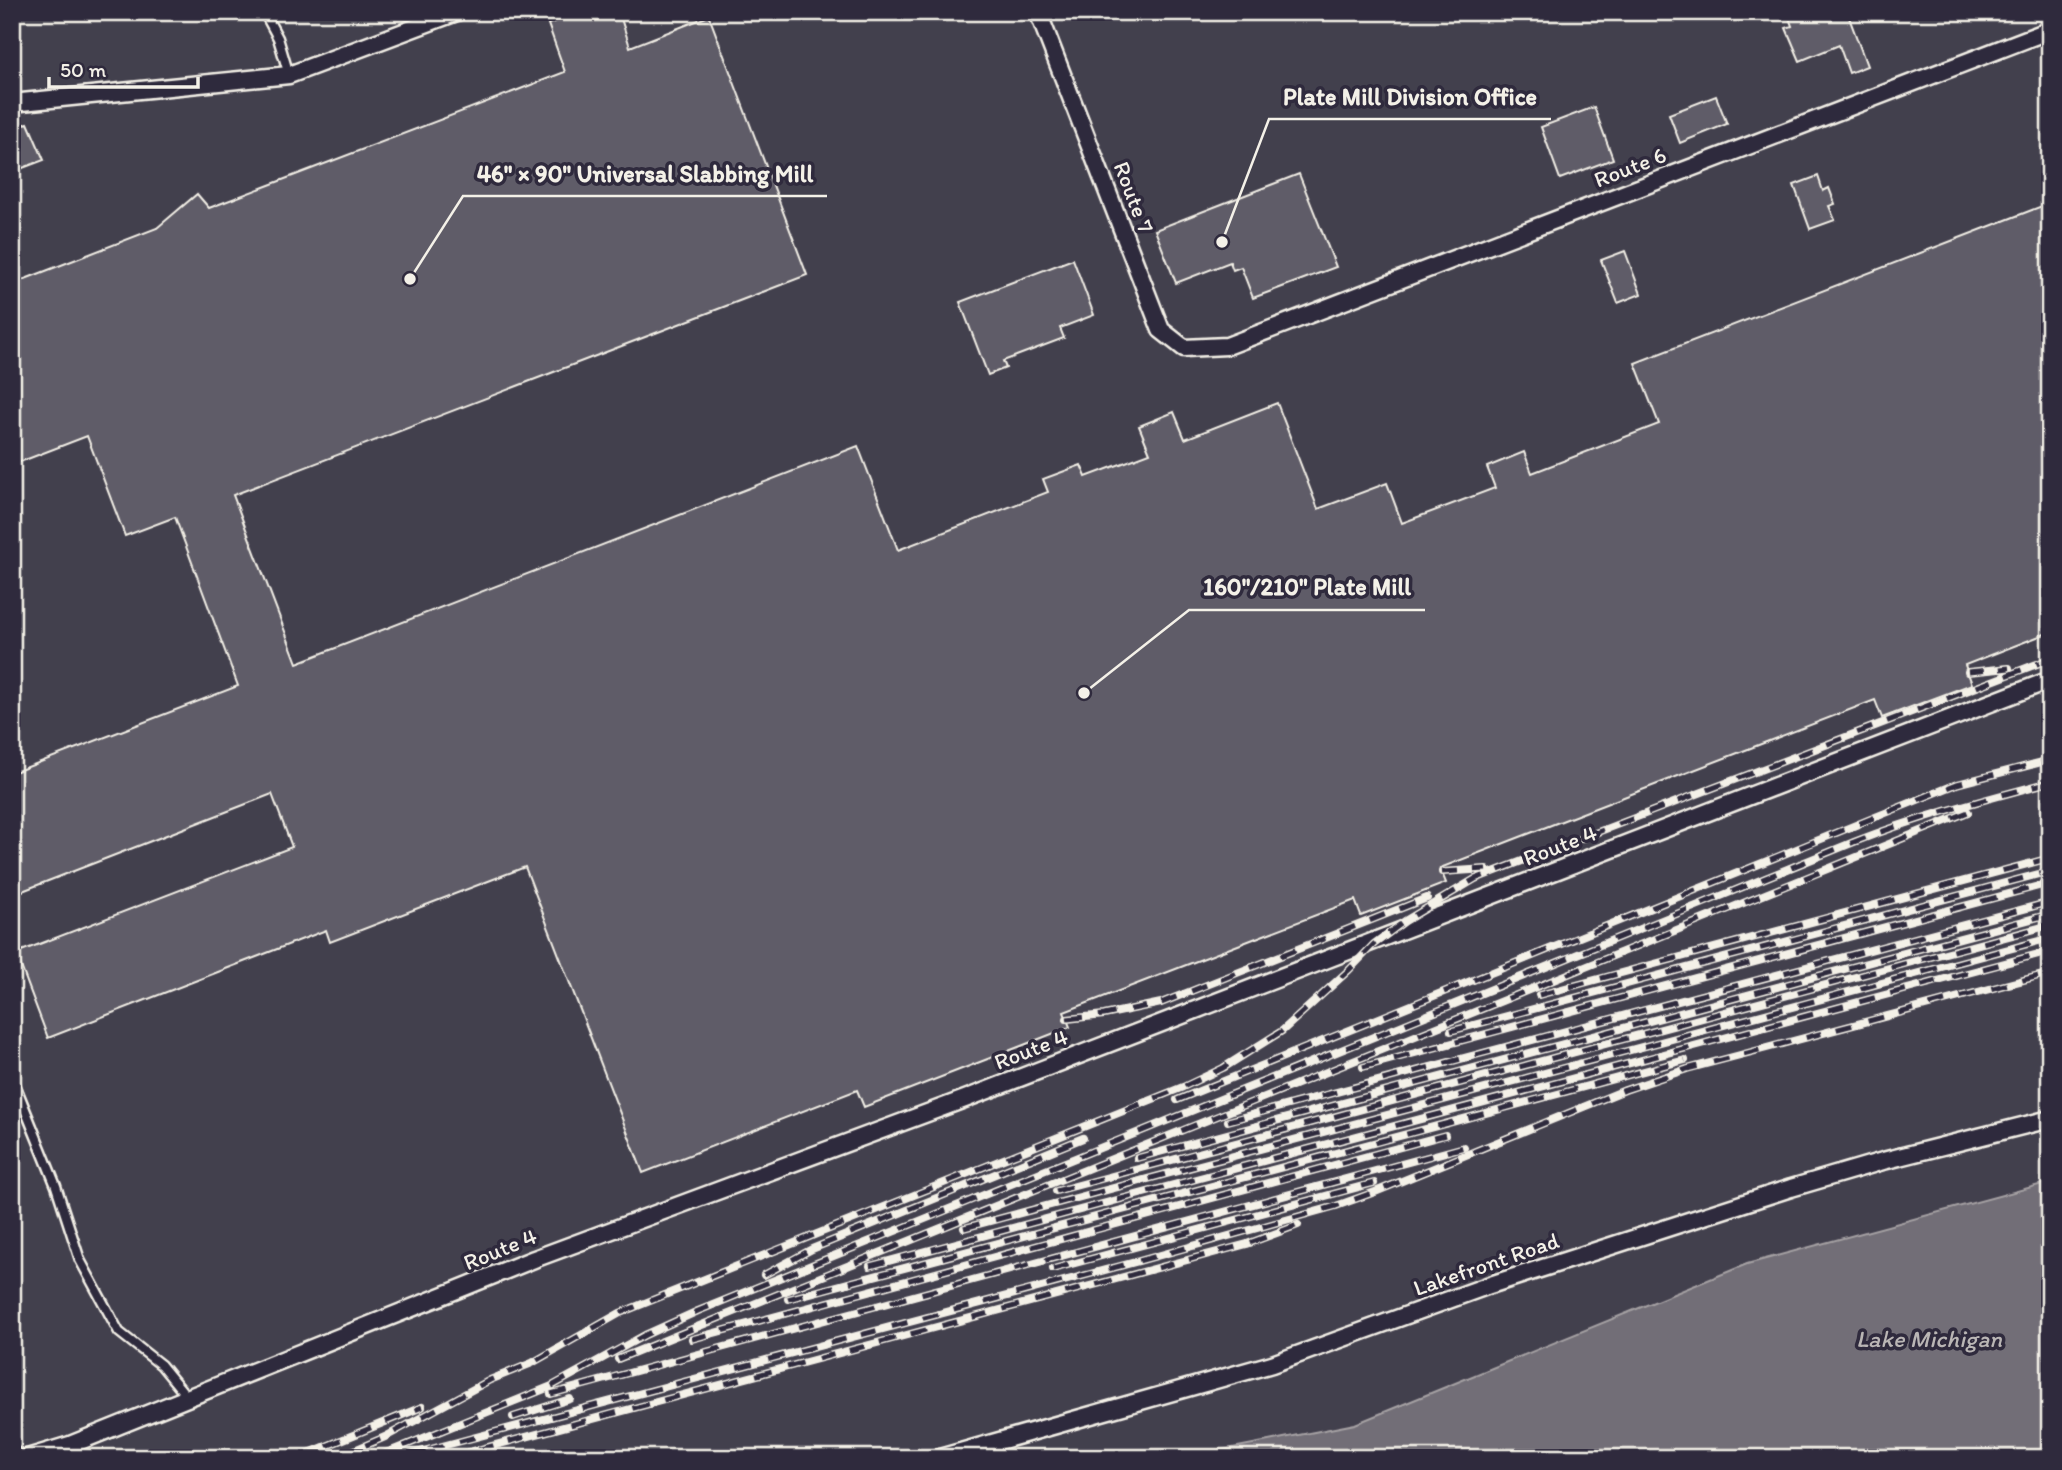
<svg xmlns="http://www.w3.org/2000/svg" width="2062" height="1470" font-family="Itim,sans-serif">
<rect width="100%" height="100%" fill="#373244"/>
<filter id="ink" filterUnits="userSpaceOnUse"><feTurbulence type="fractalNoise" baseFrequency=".0143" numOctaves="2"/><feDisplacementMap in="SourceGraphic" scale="14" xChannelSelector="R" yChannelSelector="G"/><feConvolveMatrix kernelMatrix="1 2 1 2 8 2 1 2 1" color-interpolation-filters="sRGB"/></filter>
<g filter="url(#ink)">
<path fill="#433f4e" d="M12,12H2050V1182L1747,1264L1355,1424L1181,1458H12Z"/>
<path fill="#726e77" stroke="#a6a2a4" stroke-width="2" d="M2050,1182V1458H1181L1355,1424L1747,1264Z"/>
<path fill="#5f5c67" stroke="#f4f1e8" stroke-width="2" d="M582,12H619L630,47L709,16L807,275L233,495L297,663L858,446L898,550L1048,492L1043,479L1081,465L1086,477L1150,453L1139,426L1174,412L1185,439L1277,403L1318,509L1387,483L1402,523L1495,488L1487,467L1524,452L1532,473L1659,424L1635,363L2050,203V632L1965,665L1972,684L1882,718L1875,700L1440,868L1446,883L1361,916L1355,900L1064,1012L1070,1027L864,1107L857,1090L643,1173L525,867L330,942L326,930L48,1038L16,953L292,847L272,794L12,895V773L238,686L175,517L125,536L87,436L12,465V284L157,228L197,194L209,208L565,72L548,24Z
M1787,12H1847L1867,66L1849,73L1839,45L1800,61L1786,28L1792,26Z
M1716,96L1727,124L1680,143L1669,114Z
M1594,107L1613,159L1560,179L1541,127Z
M28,123L44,160L12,172V128Z
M1299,174L1336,267L1253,298L1241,267L1233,270L1230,262L1176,283L1155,230Z
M1818,176L1823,191L1829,188L1835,204L1829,206L1835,220L1810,229L1794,185Z
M1625,251L1641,294L1618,303L1601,260Z
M1073,259L1094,315L1060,328L1064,338L1003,361L1006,368L988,375L960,302Z"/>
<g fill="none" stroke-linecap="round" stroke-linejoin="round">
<defs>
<path id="service" d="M264,12L278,38L289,75
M12,1077L56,1186L80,1260L119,1332L161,1365L188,1398"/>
<path id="minor" d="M1038,12L1161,330L1184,348L1227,346L2050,30
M12,103L289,75L457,12
M12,1454L16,1458
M27,1458L70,1445L534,1259L965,1099L2050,680
M939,1458L1272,1364L1487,1286L1791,1188L1883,1161L2050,1119"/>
</defs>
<use href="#service" stroke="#f4f1e8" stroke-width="13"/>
<use href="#minor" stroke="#f4f1e8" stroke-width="21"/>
<use href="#service" stroke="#2f2a3d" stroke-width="8"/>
<use href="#minor" stroke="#2f2a3d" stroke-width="16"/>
<defs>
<path id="rail" d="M1968,672L2009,668
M1442,872L1486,869
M1539,995L2050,858
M1067,1019L1104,1015L1161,1003L1427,898
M1451,1031L2050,871
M1363,1067L2050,883
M1177,1100L1957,784L2050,760
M1228,1121L2050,902
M1137,1158L2050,914
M1056,1191L2050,925
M964,1228L2050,938
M870,1266L2050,951
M1053,1269L1374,1183
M764,1275L812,1249L1083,1138
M788,1299L1685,1060
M692,1339L1445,1135
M618,1359L1968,812
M551,1394L1464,1147
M513,1417L570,1399
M297,1458L422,1407
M336,1458L385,1437L490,1380L532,1363L620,1313L1183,1087L1223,1068L1282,1031L1349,970L1374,944L1405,921L1475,879L2050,659
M374,1458L552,1386L645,1335L698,1311L1854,842C1918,817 1983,800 2050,782
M397,1458L1139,1261L1336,1206L1375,1192L1625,1090L1687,1069L2050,973
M447,1458L1247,1244L1298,1225"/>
</defs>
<use href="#rail" stroke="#f4f1e8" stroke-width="8"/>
<use href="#rail" stroke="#2f2a3d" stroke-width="5" stroke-dasharray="16" stroke-linecap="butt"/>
</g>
</g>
<g text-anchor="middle" stroke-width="7" stroke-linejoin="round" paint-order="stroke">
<g font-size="23" fill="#f4f1e8" stroke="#2f2a3d">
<text transform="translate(1630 167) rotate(-21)" y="8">Route 6</text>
<text transform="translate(1134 197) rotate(69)" y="8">Route 7</text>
<text transform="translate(1560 845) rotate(-21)" y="8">Route 4</text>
<text transform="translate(1031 1049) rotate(-21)" y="8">Route 4</text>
<text transform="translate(500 1249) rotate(-22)" y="8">Route 4</text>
<text transform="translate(1486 1264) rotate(-19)" y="8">Lakefront Road</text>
</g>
<g font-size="24" font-style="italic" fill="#bab6b5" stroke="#2f2a3d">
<text x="1929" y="1347">Lake Michigan</text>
</g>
</g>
<path fill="none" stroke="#f4f1e8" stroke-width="2.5" d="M1222 242L1269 119H1551M410 279L463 196H827M1084 693L1189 610H1425"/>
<g fill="#f4f1e8" stroke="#2f2a3d" stroke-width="2.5">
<circle cx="1222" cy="242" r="7"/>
<circle cx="410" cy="279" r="7"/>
<circle cx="1084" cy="693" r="7"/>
</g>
<g font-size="24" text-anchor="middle" font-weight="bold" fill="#f4f1e8" stroke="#2f2a3d" stroke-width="7" stroke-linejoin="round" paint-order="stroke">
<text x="1410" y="105">Plate Mill Division Office</text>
<text x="645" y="182">46" × 90" Universal Slabbing Mill</text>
<text x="1307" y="595">160"/210" Plate Mill</text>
</g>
<rect width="2062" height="1470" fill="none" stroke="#2f2a3d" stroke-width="42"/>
<rect x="21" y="21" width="2020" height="1428" fill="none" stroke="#f4f1e8" stroke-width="2.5" filter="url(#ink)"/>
<path d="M49 77v10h149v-10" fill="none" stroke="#f4f1e8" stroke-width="3.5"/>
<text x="60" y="77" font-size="21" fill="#f4f1e8" stroke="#2f2a3d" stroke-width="5" paint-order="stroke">50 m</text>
</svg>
